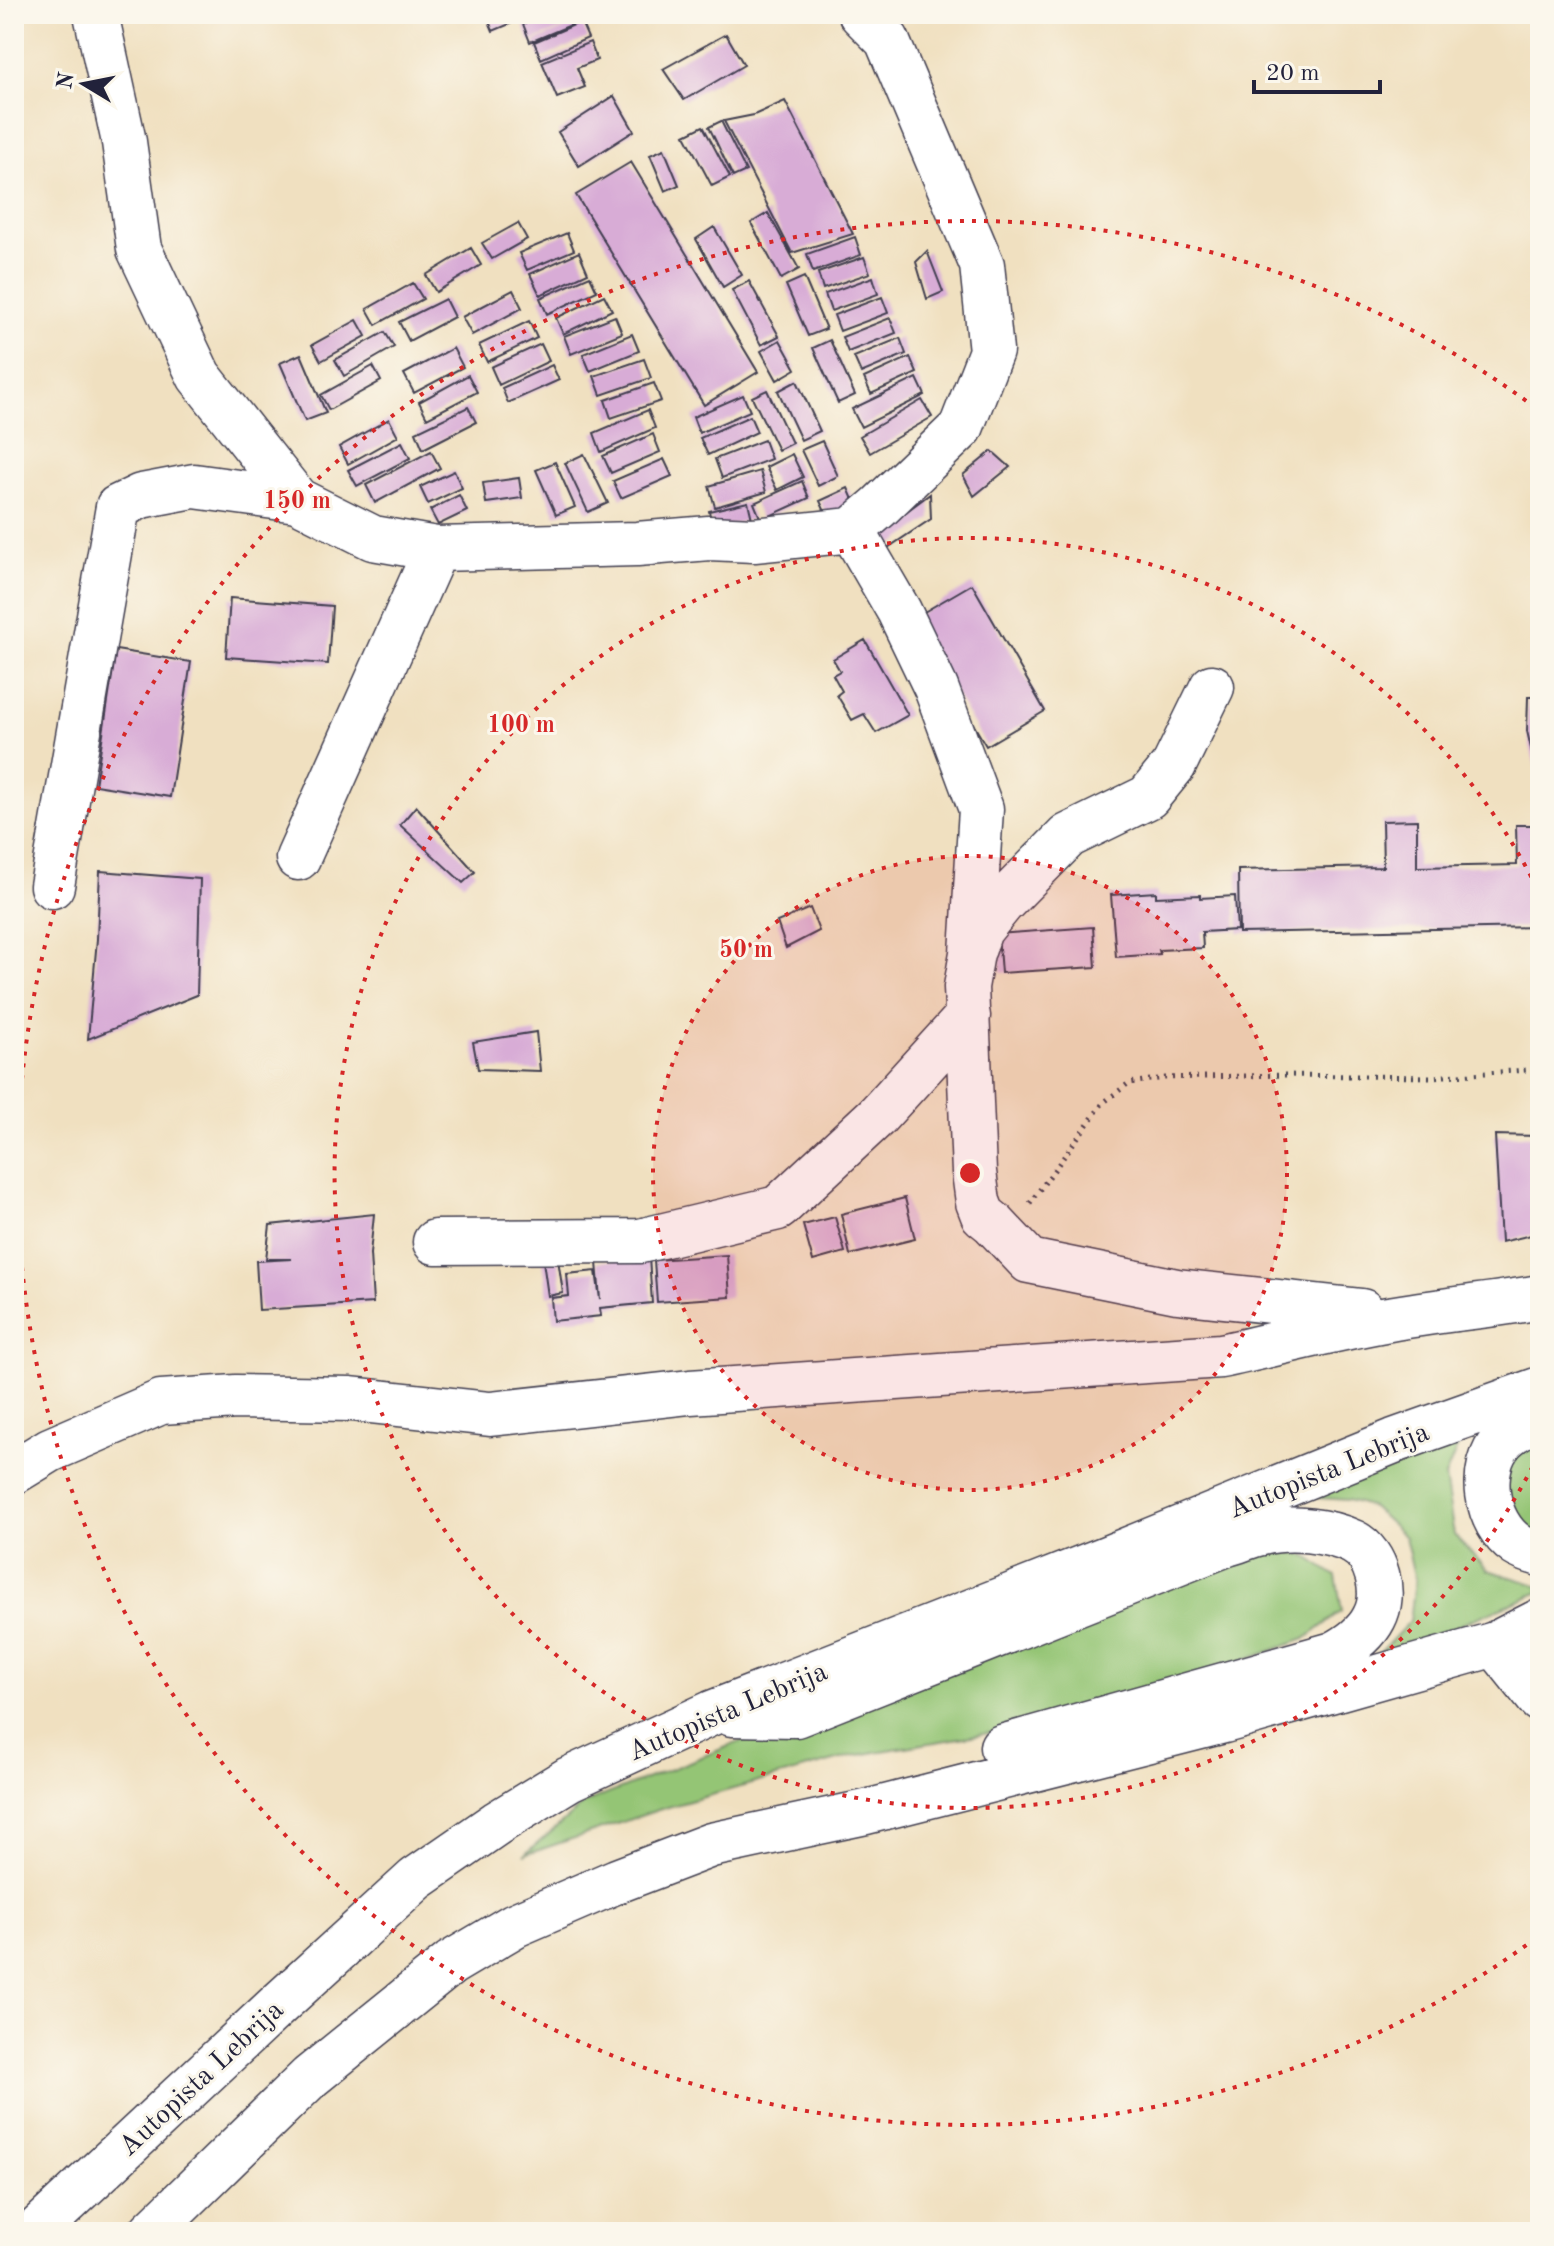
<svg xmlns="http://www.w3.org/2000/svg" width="1554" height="2246" font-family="'Old Standard TT',serif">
<rect width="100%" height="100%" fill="#fbf7ec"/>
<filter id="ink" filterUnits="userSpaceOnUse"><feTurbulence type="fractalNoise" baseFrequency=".0125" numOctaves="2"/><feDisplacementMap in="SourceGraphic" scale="16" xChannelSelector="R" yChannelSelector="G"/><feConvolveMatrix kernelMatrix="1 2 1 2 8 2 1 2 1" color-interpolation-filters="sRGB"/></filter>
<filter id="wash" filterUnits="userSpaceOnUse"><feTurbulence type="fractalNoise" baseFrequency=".006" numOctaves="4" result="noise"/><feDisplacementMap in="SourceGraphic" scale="32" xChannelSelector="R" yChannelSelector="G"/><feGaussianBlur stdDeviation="1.8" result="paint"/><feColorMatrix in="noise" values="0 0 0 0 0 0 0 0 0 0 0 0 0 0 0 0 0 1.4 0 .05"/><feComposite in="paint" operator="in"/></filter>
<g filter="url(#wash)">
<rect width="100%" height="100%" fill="#f0e0c0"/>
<path fill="#94c575" stroke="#5b7458" stroke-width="2" d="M1540,1429V1535L1521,1532L1499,1493L1507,1468Z
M1463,1433L1445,1477L1454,1535L1488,1570L1540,1586V1592L1373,1660L1410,1621L1415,1580L1405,1537L1372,1507L1348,1500L1304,1497Z
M1261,1549L1304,1555L1336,1576L1342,1611L1305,1639L1185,1681L989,1733L852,1756L661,1809L524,1855L585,1803L747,1739Z"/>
<g id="blocks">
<path fill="#d8acd6" d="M486,14H522L524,18L493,31Z
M547,14H574L578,22L530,42L523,24Z
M581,22L588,38L541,59L534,42Z
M726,34L744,65L684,100L663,69Z
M590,42L597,60L577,68L585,87L557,98L542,62Z
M614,96L634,131L579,166L558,132Z
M785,101L853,234L792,253L724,121L754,115Z
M721,121L746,171L733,177L709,127Z
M703,126L730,177L712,186L685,135Z
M664,149L679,185L665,191L650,155Z
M631,162L758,372L704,405L576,195Z
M768,213L799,269L781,279L751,223Z
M518,223L527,239L492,259L482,243Z
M714,227L742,275L723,287L696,239Z
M567,233L574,250L527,270L519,253Z
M855,237L861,255L813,272L807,254Z
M471,248L481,265L436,292L426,275Z
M927,251L943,292L927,299L916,262Z
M579,252L588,273L540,295L530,274Z
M864,257L870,273L823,289L818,273Z
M590,276L597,291L547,314L540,298Z
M804,277L826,329L808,336L786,285Z
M873,277L878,294L831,311L825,294Z
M749,281L779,336L761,345L732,290Z
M413,283L423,299L376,325L367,309Z
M513,290L522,308L472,335L462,317Z
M604,295L612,310L563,334L556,318Z
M882,297L888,313L840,331L834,315Z
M445,299L454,317L409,341L399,322Z
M615,316L622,333L571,354L564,336Z
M890,318L896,333L848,352L842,337Z
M357,320L366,336L321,361L312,345Z
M529,321L537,338L487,362L479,345Z
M385,332L394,347L344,376L335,360Z
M632,334L639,351L590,371L583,354Z
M900,338L906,354L861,373L854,357Z
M780,340L796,369L777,380L761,351Z
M830,340L855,395L838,403L813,348Z
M541,344L549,361L499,385L491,367Z
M453,348L463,367L414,393L404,374Z
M301,354L326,413L305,421L280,363Z
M910,357L917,373L871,394L864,378Z
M644,359L651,378L601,395L594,376Z
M552,365L559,380L508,403L502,388Z
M373,366L381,381L329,410L321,395Z
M468,375L477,392L427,418L419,402Z
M917,378L925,395L861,427L852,409Z
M797,381L820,431L801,440L778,391Z
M654,383L661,401L611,418L605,400Z
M767,390L792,443L778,450L752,397Z
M743,395L750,411L699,433L693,417Z
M922,400L932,417L870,453L860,436Z
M468,407L476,422L423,449L416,432Z
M648,410L655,428L601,452L594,433Z
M750,416L757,432L708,455L700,438Z
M389,419L398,436L348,464L339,447Z
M653,434L660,452L611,473L603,456Z
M764,440L771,459L722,478L715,459Z
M822,441L838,476L818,486L801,450Z
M402,442L410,458L357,486L348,470Z
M431,451L440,468L375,503L366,485Z
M992,451L1010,467L974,496L963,475Z
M584,454L608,503L588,512L565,463Z
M792,454L803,477L777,490L766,467Z
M664,459L672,476L621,498L613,481Z
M555,462L575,507L556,515L536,470Z
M454,471L462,488L428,504L420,487Z
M760,471L766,492L715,507L709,486Z
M519,478L522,498L486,503L483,483Z
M802,481L809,498L761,520L754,503Z
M848,488L855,504L828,518L820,501Z
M930,494L931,519L886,549L876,534Z
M459,495L467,511L438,525L430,510Z
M748,502L752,519L713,529L709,511Z
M972,584L1045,711L986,746L912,619Z
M230,598L332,606L328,664L226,657Z
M865,640L908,715L876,733L864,714L852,720L837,695L842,691L833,675L840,671L833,659Z
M116,650L191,662L170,797L95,785Z
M1528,697H1540V766H1535L1527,731Z
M416,806L475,872L463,883L400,825Z
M1417,820V867L1517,865L1516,825H1540V927L1239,933L1238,870L1383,867L1382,821Z
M100,871L200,879L197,995L88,1039L97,939Z
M1156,892V897L1200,895V898L1235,896L1237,930L1202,932L1203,948L1159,950L1160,954L1116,957L1111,895Z
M810,908L819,931L786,948L777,922Z
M1093,927L1096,967L1001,973L998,934Z
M536,1032L540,1071L478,1069L473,1042Z
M1495,1135L1540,1136V1233L1501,1242Z
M905,1198L915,1239L850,1255L841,1214Z
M374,1214L370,1254L373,1303L259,1310L256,1261L292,1259H266L270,1225Z
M835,1217L845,1252L813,1261L803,1225Z
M727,1255L730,1297L657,1302L654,1260Z
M649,1257L652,1303L600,1308L601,1316L553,1321L551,1298L569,1296L567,1274L596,1271L600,1299L597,1262Z
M558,1259L563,1293L548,1296L543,1261Z"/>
</g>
</g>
<g filter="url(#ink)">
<use href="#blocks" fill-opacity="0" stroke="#413e4f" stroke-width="2"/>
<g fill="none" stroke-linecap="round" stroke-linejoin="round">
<defs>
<path id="minor" d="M96,14L124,142L139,249L199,376L297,500
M852,530L899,611L936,688L981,809L972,953L966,987L974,1172L978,1202L983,1215L993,1223L1029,1261L1177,1291L1362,1311
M298,858L436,549
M52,886L118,507L141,496L194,486L297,500L373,538L436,549L637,544L709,538L754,540L852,530L879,507L961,428L991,351L982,265L887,40L861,14
M974,948L980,930L1002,903L1068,836L1148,797L1174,765L1212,687
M435,1242L640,1241L778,1208L877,1116L968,1016
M14,1472L50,1450L161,1402L236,1397L351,1399L490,1414L690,1392L1221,1356C1277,1344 1332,1329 1389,1319C1439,1310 1490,1306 1540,1297
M1495,1644L1540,1700"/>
<path id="highway" d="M1540,1417C1526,1423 1514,1429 1503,1440C1477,1468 1485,1523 1517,1545C1523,1549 1533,1552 1540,1554
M732,1714L796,1715L1227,1544C1239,1541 1250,1535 1262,1533C1290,1526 1327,1530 1353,1542C1377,1554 1387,1594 1374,1618C1366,1634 1349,1646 1334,1654L1002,1747
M35,2232L279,2004L416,1879L497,1823L569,1779L712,1713L1107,1558L1394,1441L1540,1389
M151,2232L310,2077L451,1963L515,1925L617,1881L711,1845L866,1812L1224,1721L1495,1644L1540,1621"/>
</defs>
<use href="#minor" stroke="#413e4f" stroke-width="47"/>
<use href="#highway" stroke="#413e4f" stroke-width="47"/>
<path stroke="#413e4f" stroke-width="5" stroke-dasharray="2 6" stroke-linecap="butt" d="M1030,1203L1103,1103L1129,1083L1165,1078L1283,1075L1431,1077L1540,1069"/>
<use href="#minor" stroke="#fff" stroke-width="44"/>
<use href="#highway" stroke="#fff" stroke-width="44"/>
</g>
</g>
<circle cx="970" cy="1173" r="317" fill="#d62828" fill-opacity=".12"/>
<g fill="none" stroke="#d62828" stroke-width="4" stroke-dasharray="4 8">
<circle cx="970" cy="1173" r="317"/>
<path d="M1538 1456A635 635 0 1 1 1538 890"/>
<path d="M1536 1938A952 952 0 1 1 1536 408"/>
</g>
<g text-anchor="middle" stroke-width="6" stroke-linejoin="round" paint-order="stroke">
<g font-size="28" fill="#22223b" stroke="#fbf7ec">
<text transform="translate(1328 1469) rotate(-22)" y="10">Autopista Lebrija</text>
<text transform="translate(727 1710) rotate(-23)" y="10">Autopista Lebrija</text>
<text transform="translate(200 2077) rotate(-43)" y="10">Autopista Lebrija</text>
</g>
</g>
<circle cx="970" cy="1173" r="12" fill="#d62828" stroke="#fbf7ec" stroke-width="4"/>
<g font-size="24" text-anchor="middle" font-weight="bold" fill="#d62828" stroke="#fbf7ec" stroke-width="6" stroke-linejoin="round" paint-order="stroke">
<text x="297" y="508">150 m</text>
<text x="521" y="732">100 m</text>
<text x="746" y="957">50 m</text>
</g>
<rect width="1554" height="2246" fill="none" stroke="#fbf7ec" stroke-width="48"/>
<g transform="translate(84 84) rotate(280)" stroke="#fbf7ec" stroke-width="6" paint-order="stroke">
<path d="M0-6L14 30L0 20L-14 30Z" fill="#22223b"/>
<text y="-12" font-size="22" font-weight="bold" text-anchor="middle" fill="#22223b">N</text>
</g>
<path d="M1254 80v12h126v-12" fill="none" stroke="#22223b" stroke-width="4"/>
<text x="1266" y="80" font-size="24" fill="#22223b" stroke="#fbf7ec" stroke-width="6" paint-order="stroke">20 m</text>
</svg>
